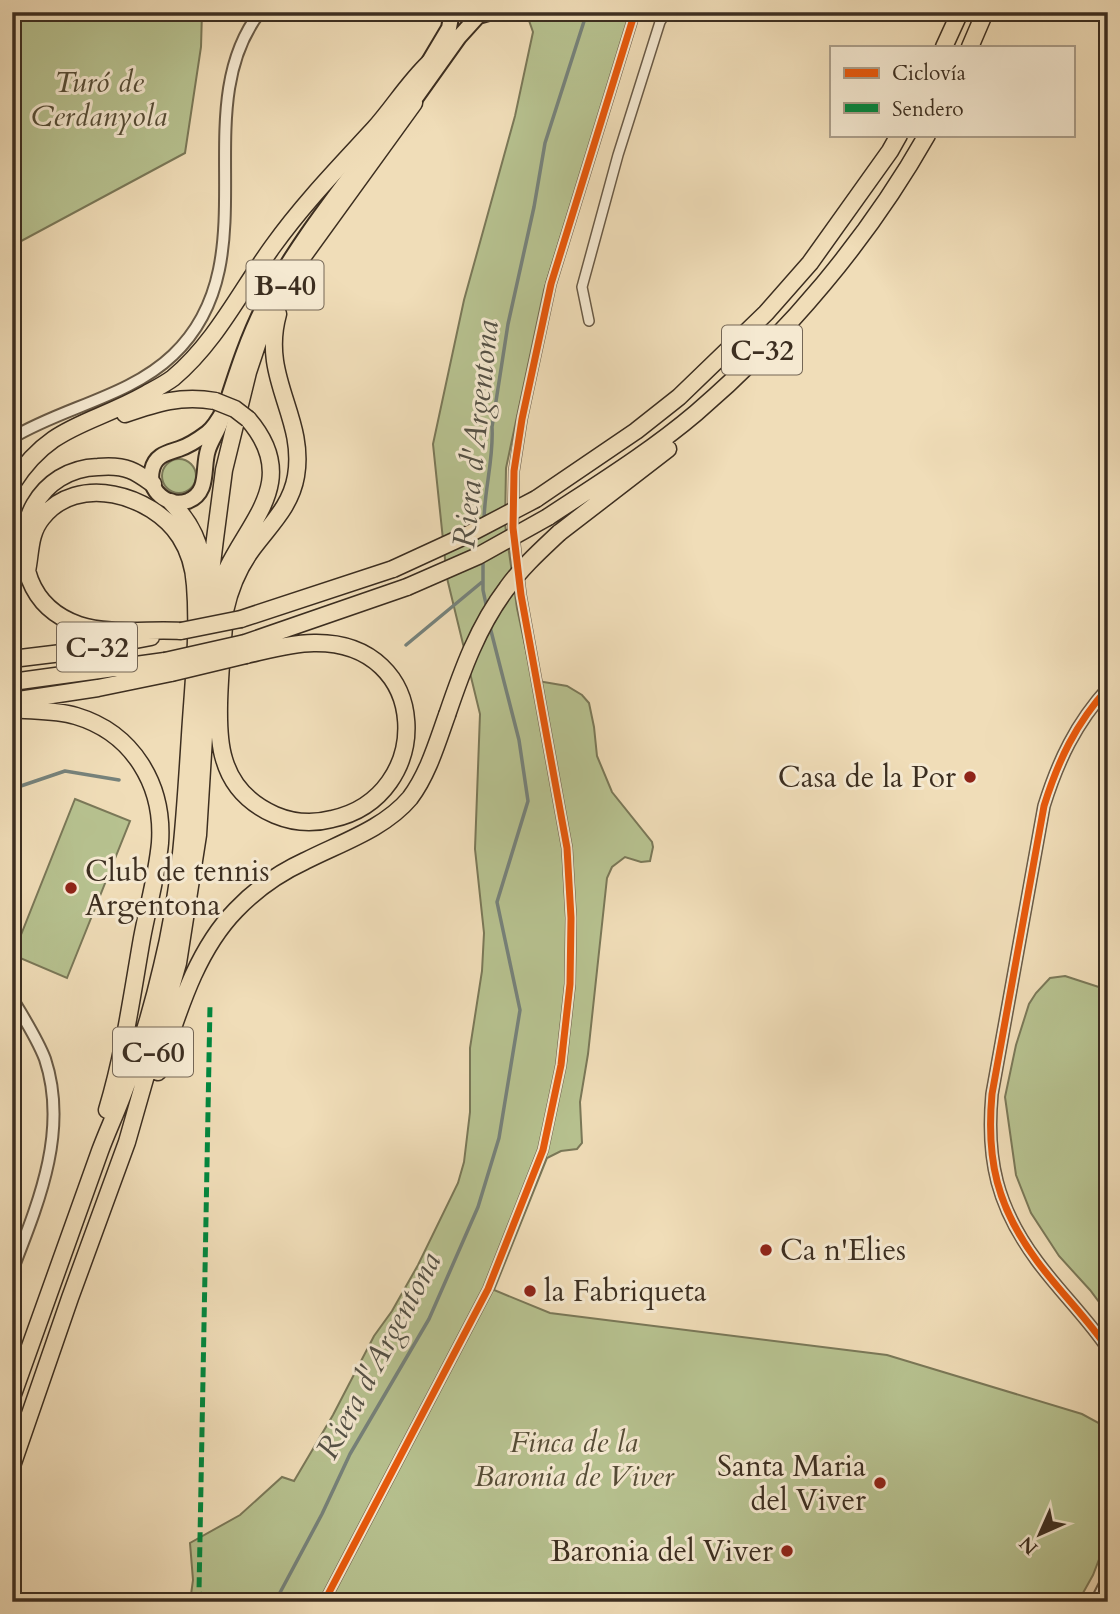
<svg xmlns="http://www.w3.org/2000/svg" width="1120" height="1614" font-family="Cardo,serif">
<rect width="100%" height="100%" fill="#f0ddb8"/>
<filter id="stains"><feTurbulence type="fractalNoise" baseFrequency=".00286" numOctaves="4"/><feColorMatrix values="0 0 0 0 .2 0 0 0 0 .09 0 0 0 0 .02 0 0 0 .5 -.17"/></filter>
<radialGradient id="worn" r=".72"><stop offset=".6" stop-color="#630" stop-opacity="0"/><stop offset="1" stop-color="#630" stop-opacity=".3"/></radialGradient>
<path fill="#b7c290" stroke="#7a7858" stroke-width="2" d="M12,12H202L201,47L185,153L12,246Z
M526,12H631L544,290L506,468L505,524L517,608L533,683L538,681L567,686L582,695L589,703L594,727L597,756L612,792L652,842L653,847L650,861L641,862L625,857L612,867L607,878L588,1054L580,1102L582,1143L577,1149L561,1151L547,1158L494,1290L550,1313L887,1355L1082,1414L1108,1428V1536L1093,1575L1078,1602H190L193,1580L190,1543L240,1515L282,1477L294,1481L333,1415L374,1336L392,1311L418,1265L458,1183L464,1162L470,1112V1048L482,971L484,933L475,849L480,714L447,578L433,444L464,300L515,116L533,32Z
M162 476a17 17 0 1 1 34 0a17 17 0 1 1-34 0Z
M75,799L130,821L67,978L13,955Z
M1065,976L1108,990V1314L1090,1290L1059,1256L1031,1213L1016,1175L1005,1097L1016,1045L1029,1004L1036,993L1050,978Z"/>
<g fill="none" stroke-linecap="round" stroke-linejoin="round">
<path stroke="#76827b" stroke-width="3.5" d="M484,522C484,490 494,459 492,427L508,324L534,207L545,143L587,12
M483,557V590L487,609
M406,645L482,582
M12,789L65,771L119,780
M275,1602L322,1514L350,1454L429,1319L478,1207L499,1138L520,1010L497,902L528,801L519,740L490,627"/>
<defs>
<path id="minor" d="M589,321L582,287L618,155L660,22L666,12
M324,1602L488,1289L543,1150L561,1065L570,984L571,918L567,848L521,595L513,528L514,471L522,419L551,284L635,12"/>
<path id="tertiary" d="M12,438C63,407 129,397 173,355C272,261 184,110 260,12
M1108,688C1076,723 1058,761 1044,806L992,1094C986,1160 997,1207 1037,1261C1059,1291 1087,1318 1108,1349
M12,998C23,1017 37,1038 45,1059C69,1131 38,1204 12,1271
M1096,1602L1108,1578"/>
<path id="primary" d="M461,12L478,16L492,12
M424,70L449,28L452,12
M407,110L459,37L478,16
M225,408C220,417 215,427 207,433C199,439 188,446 179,449C167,453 155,455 152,470C147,491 168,508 188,501C210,492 202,468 208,450C211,440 218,431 221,421C234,381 246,340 266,302C302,233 354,174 398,111"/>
<path id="motorway" d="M944,47L960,12
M970,47L985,12
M125,414C157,403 181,395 215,401
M12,484C50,424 89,426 146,394C155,389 165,384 173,378C216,342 241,290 273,246C303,204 339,167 374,129C393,108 408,83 429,63
M153,484C146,479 138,473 130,470C120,466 109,466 98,467C39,469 10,528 30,580C39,603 56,617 79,625C108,635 149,629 181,631
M536,499L636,431L679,397L766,313L810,263L890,151L899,135
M171,502C191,523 202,544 203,574
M548,517C598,484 650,452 696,413C787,335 868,239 927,135
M559,533L668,449
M216,602C228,533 310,491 248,419
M241,619L393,569
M245,643L407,587
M246,655C268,650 292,643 314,643C433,641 435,797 332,819C313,824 294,823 275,815C250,804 232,787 224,759C213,724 223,650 225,611C230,588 238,568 253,548C270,525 291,506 296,476C306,417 260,378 278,314
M12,659L78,651L151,637
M12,682L165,661
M12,701L98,688L171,673
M12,709C33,711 56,710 76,716C133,733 164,785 160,843C157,875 148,906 142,938C132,995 124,1054 107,1110
M158,1072C177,1017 194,953 236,910C256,889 279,873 305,861C340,843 384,829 410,798C428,774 437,743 447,715
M12,1397C41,1315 70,1233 100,1151C107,1132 116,1113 123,1094C139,1053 152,1009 162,966C181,890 185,813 190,735C193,686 199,634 195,585C194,569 189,551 180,537C152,494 77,473 42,518C29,534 31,552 27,571
M12,1466L70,1298L127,1142L178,963L198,835L210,639V580L215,539L224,470L248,372L263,327L291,273L414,103"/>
</defs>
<use href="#minor" stroke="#695a46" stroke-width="12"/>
<use href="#tertiary" stroke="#695a46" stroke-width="14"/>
<use href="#primary" stroke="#3c2e20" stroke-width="18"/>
<use href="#motorway" stroke="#3c2e20" stroke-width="19"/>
<use href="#minor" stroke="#f5e9d1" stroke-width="9"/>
<use href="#tertiary" stroke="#f5e9d1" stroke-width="10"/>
<use href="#primary" stroke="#f0ddb8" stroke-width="14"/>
<use href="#motorway" stroke="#f0ddb8" stroke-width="16"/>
<defs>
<path id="motorway-bridge" d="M215,401L235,409L248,419
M393,569L467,535L536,499
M407,587L478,556L548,517
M181,631L241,619
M165,661L245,643
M171,673L246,655
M447,715C462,671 478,626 507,588C522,567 541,550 559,533"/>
</defs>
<use href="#motorway-bridge" stroke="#3c2e20" stroke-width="19" stroke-linecap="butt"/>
<use href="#motorway-bridge" stroke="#f0ddb8" stroke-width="16"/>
<path stroke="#00873e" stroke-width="5" stroke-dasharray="10 5" stroke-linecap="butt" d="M201,1602L199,1591L210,1005"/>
<defs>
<path id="cycleway" d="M1108,688C1076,723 1058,761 1044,806L992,1094C986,1160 997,1207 1037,1261C1059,1291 1087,1318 1108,1349
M324,1602L488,1289L543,1150L561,1065L570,984L571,918L567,848L521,595L513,528L514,471L522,419L551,284L635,12"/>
</defs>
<use href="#cycleway" stroke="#f5e9d1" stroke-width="11"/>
<use href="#cycleway" stroke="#e8590c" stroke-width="7"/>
</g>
<g fill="#8f2418" stroke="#f5e9d1" stroke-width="2.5">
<circle cx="970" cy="777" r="7"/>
<circle cx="71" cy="888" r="7"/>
<circle cx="766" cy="1250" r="7"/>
<circle cx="530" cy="1291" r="7"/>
<circle cx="880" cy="1483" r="7"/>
<circle cx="787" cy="1551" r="7"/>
</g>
<g text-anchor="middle" stroke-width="6" stroke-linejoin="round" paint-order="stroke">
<g fill="#f5e9d1" stroke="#746655" stroke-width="2">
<rect x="246.5" y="260.5" width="77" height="49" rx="5"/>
<rect x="722" y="325.5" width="80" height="49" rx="5"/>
<rect x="57" y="622.5" width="80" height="49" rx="5"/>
<rect x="113" y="1027.5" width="80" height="49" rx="5"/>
</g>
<g font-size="28" font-weight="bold" fill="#3c2e20">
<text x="285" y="295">B-40</text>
<text x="762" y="360">C-32</text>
<text x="97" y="657">C-32</text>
<text x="153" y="1062">C-60</text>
</g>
<g font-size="30" font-style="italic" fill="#554c36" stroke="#f5e9d1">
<text x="99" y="92">Turó de<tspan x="99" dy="34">Cerdanyola</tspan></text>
<text x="574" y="1452">Finca de la<tspan x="574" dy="34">Baronia de Viver</tspan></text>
</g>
<g font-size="30" fill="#3c2e20" stroke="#f5e9d1" text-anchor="end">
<text x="956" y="787">Casa de la Por</text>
<text x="85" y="881" text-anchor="start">Club de tennis<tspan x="85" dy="34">Argentona</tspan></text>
<text x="780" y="1260" text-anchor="start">Ca n'Elies</text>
<text x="544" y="1301" text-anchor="start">la Fabriqueta</text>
<text x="866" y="1476">Santa Maria<tspan x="866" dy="34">del Viver</tspan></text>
<text x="773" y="1561">Baronia del Viver</text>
</g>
<g font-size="32" font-style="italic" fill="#545146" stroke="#f5e9d1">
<text transform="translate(475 434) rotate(-84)" y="11">Riera d'Argentona</text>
<text transform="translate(378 1355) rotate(-62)" y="11">Riera d'Argentona</text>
</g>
</g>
<rect width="1120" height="1614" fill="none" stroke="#f0ddb8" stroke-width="42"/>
<rect x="14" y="14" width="1092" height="1586" fill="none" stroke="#3c2e20" stroke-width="3.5"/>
<rect x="21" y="21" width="1078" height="1572" fill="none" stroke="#3c2e20" stroke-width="2"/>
<rect x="830" y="46" width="245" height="91" fill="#f5e9d1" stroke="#ab9e8a" stroke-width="2"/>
<rect x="844" y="68" width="35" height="10" fill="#e8590c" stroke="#ab9e8a" stroke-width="2"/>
<text x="892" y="80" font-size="21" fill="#3c2e20">Ciclovía</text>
<rect x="844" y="103" width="35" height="10" fill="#00873e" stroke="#ab9e8a" stroke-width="2"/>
<text x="892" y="116" font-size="21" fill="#3c2e20">Sendero</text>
<g transform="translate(1040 1534) rotate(225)" stroke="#f5e9d1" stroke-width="5" paint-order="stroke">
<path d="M0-5L12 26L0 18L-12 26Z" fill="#3c2e20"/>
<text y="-10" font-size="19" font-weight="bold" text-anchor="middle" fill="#3c2e20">N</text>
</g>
<rect width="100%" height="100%" filter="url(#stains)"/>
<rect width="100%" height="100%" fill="url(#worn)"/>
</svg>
